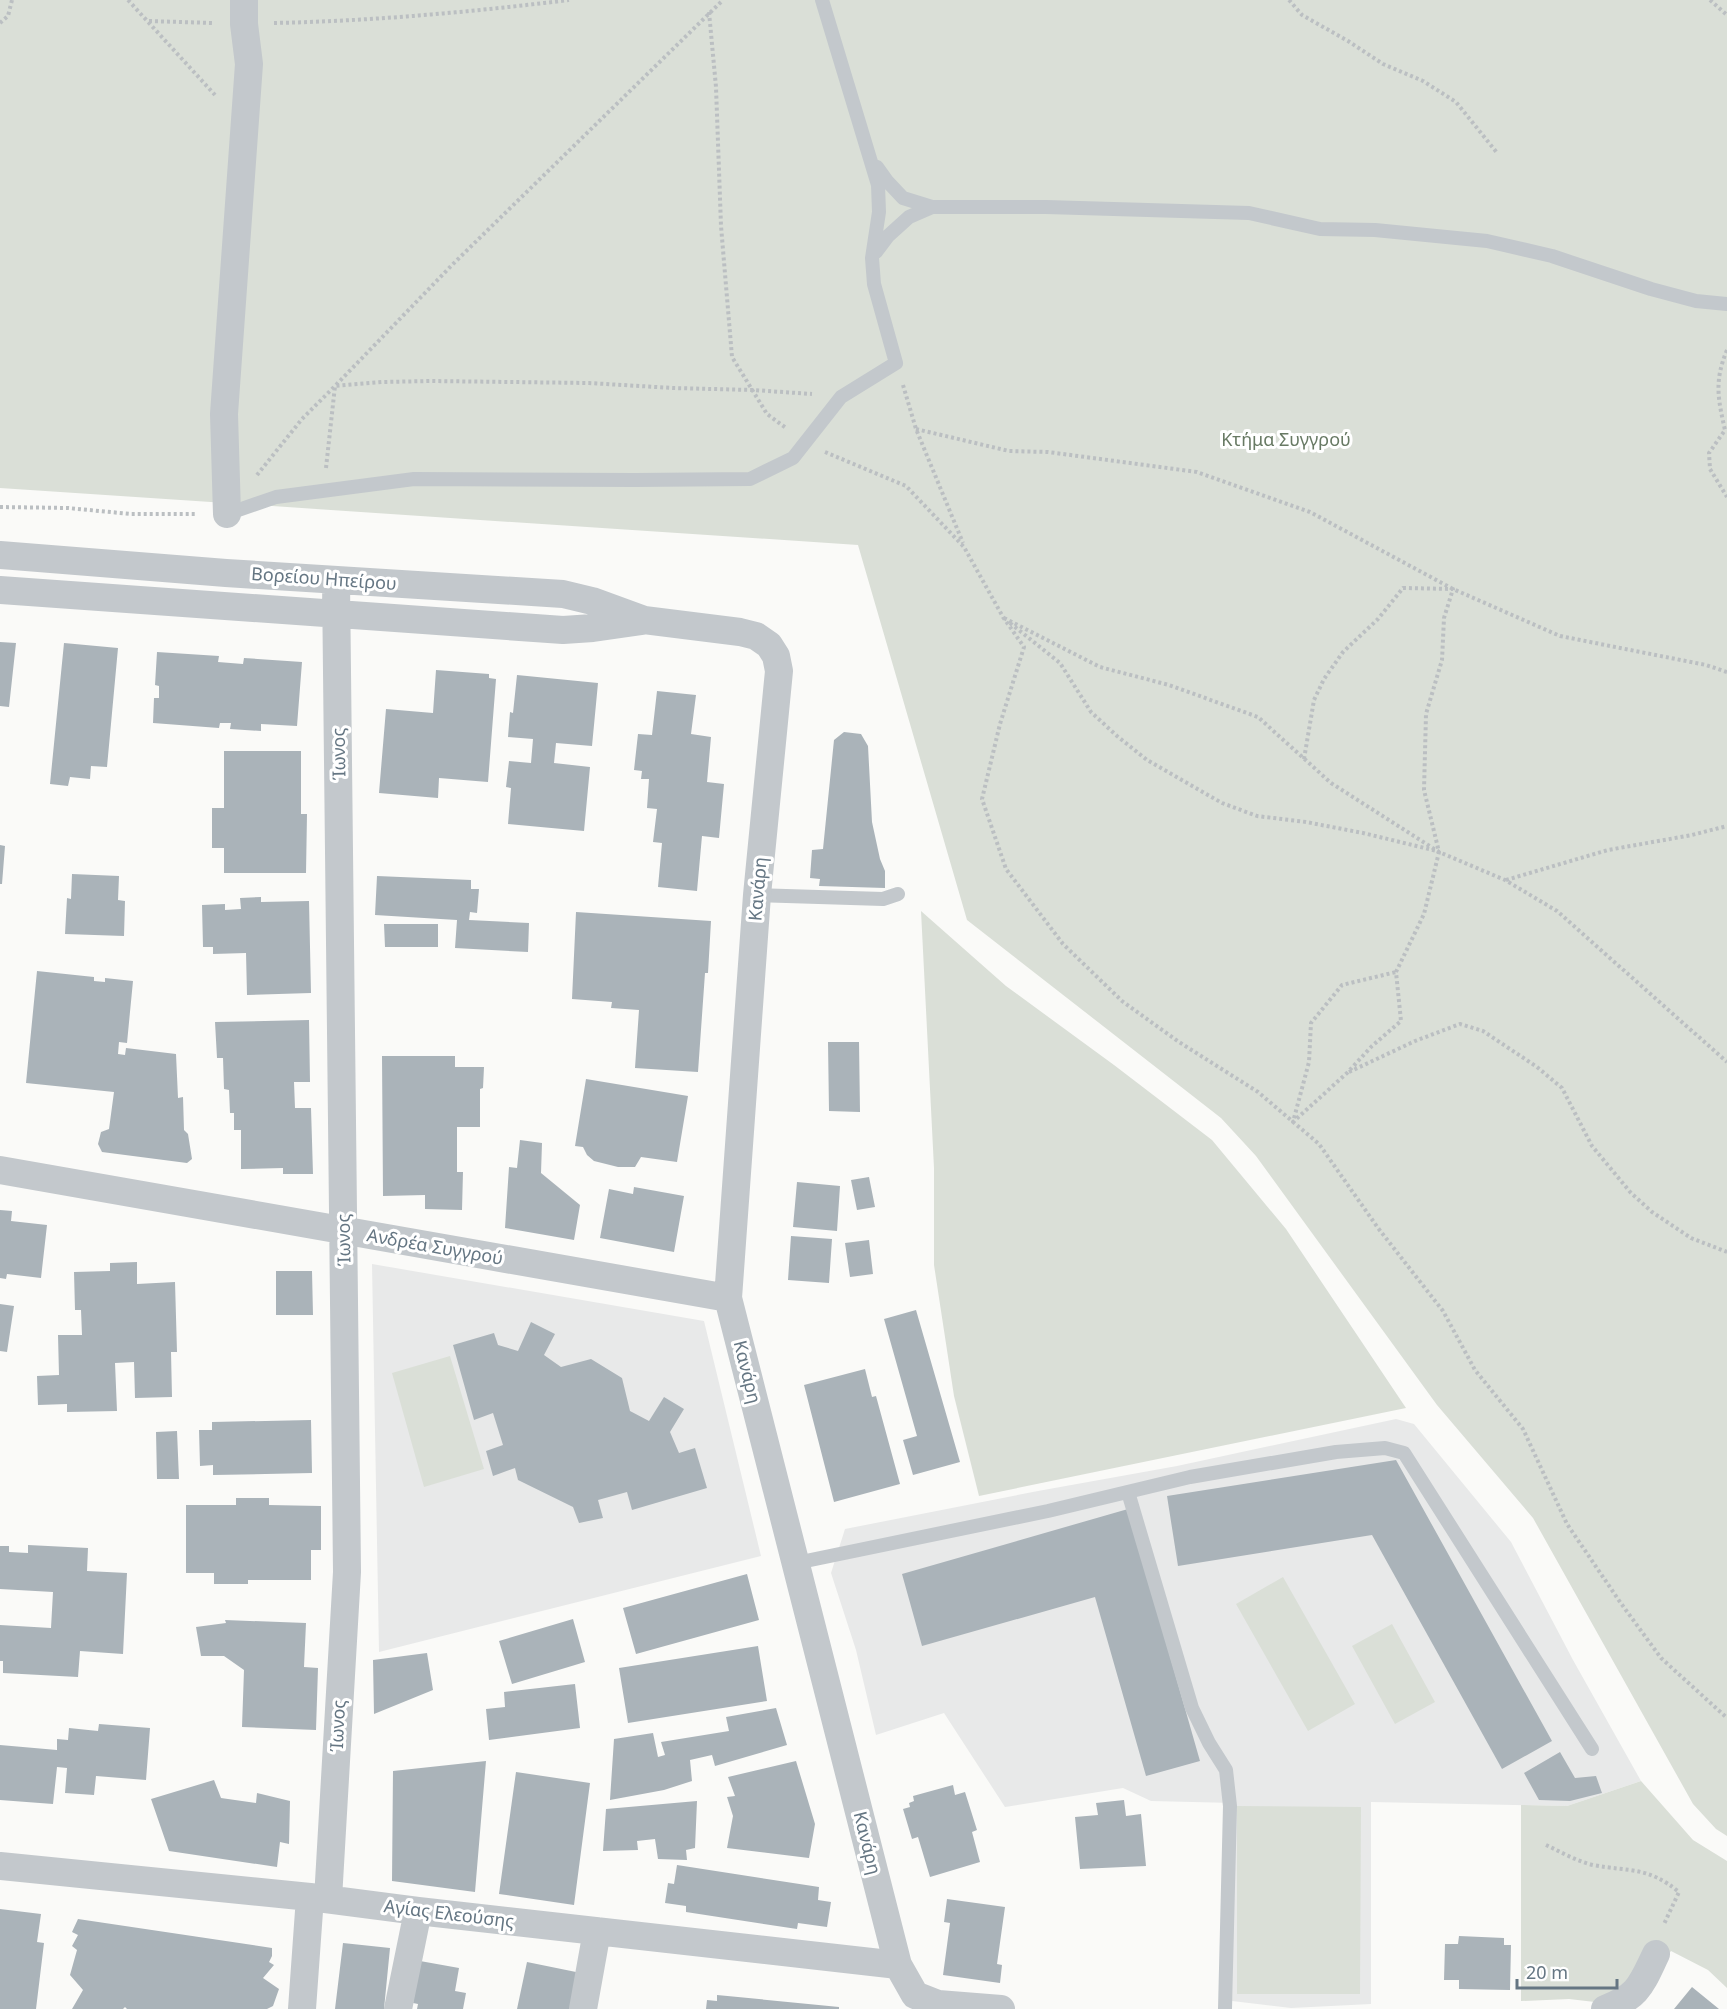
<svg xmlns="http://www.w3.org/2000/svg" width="1727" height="2009" font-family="'Noto Sans',sans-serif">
<rect width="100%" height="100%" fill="#fafaf8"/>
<path fill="#e8e9e9" d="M372,1264L704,1321L761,1556L379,1652Z
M1396,1419L1414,1424L1511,1542L1573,1660L1641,1781L1567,1806L1371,1802V2004L1291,2008L1232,2001L1234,1803L1151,1801L1123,1788L1005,1807L944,1713L876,1735L856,1650L831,1573L845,1529L1038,1491L1177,1466Z"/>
<path fill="#dadfd7" d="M0,0H1727V1836L1716,1829L1693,1804L1533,1518L1437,1405L1256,1156L1221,1118L967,920L858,545L0,488Z
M921,911L1006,986L1114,1065L1212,1140L1286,1229L1406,1408L979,1496L954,1396L934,1265V1168Z
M450,1356L484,1469L424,1487L392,1373Z
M1283,1577L1355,1704L1308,1731L1236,1604Z
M1392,1624L1435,1702L1395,1724L1352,1646Z
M1641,1781L1693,1840L1727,1861V1988L1708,1970L1671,1951L1629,2006L1569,1999L1521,2001V1805L1567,1806Z
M1237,1806L1361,1807L1360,1994H1237Z"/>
<path fill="#aab3b9" d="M0,642L16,643L9,707L0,706Z
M64,643L118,648L107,767L91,766L90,779L70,777L68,786L50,784Z
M157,652L219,656L218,662L243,664L244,658L302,662L297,726L261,724V731L230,729L231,723H220L219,728L153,723L154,698H159V686L155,685Z
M436,670L489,674V678L496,679L488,782L439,778L438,798L379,793L386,709L433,713Z
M517,675L598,683L592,746L556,743L554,763L590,767L584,831L508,824L511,788L506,787L509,761L531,763L533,739L508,737L510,712L513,713Z
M657,691L696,695L691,734L711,737L707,782L724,784L719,838L702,836L697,891L658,887L662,843L653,842L657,809L647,808L649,779H641L642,771L634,770L638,734L652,735Z
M844,732L861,734L868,746L872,822L880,859L885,871V888L819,886L820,879L810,878L812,850L823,849L834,740Z
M224,751H301V814H307L306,873H224V848H212V808H224Z
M0,845L5,846L2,884H0Z
M72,874L119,876L118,900L125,901L124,936L65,934L67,898L71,899Z
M377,876L471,880V889H479L477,913L470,912L469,920L529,923L528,952L455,948L457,920L375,915Z
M261,897V902L309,901L311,993L247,995L246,953L213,954V947H203L202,905L225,904V910L241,909L240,898Z
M576,912L711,921L708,973H705L698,1072L635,1068L639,1010L611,1008L612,1002L572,999Z
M384,924H438V947H385Z
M37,971L94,977V981L105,982V978L133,981L127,1043L119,1042L118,1054L125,1055L126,1048L176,1054L178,1098L183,1097L184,1130L188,1134L192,1159L187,1163L102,1152L98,1144L101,1132L109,1129L114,1092L26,1083Z
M309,1020L310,1082H294L295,1108H311L313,1174H283V1168L241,1169V1130H234V1113H230L229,1090L224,1089L223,1058H217L215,1022Z
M828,1042H859L860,1112L829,1111Z
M382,1056H455V1067H484L483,1088L480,1089V1127H457V1172H463L462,1210L425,1209V1195L383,1196Z
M586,1079L688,1096L677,1162L641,1157L635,1167H618L594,1161L587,1155L583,1147L575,1146Z
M520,1140L542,1143L541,1173L580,1205L574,1240L505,1228L509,1167L517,1168Z
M869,1177L875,1207L857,1210L851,1180Z
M797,1182L840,1186L837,1231L793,1227Z
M634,1187L684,1196L674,1252L600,1238L609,1189L633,1194Z
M0,1210L12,1211L11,1221L47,1225L41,1278L7,1274L6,1279L0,1278Z
M791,1236L832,1239L829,1283L788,1280Z
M869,1240L873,1274L850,1277L845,1243Z
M137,1262V1284L175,1282L177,1352H171L172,1397L135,1398L134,1362L115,1363L117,1411L67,1412V1404L38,1405L37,1376L59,1375L58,1335H82L81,1310H75L74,1272L110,1271V1263Z
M276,1271H312L313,1315H276Z
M0,1304L14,1306L7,1352L0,1351Z
M916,1310L960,1462L913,1475L903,1440L917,1436L884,1319Z
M531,1322L555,1334L544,1355L561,1367L591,1359L622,1378L630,1411L649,1421L664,1397L684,1409L670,1432L679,1453L695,1448L707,1488L632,1510L627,1492L598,1500L603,1518L579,1523L573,1507L518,1480L515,1468L493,1476L486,1451L503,1445L493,1413L474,1420L453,1345L494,1333L498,1345L518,1351Z
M865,1369L872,1397L876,1396L900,1484L834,1502L804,1385Z
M311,1420L312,1473L213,1475V1465L200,1466L199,1430H212V1422Z
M177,1431L179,1479H157L156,1432Z
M1396,1460L1552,1741L1502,1769L1372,1535L1178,1566L1167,1496Z
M236,1498H269V1505L321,1506V1550H311V1580H248V1584H214V1573H186V1505H236Z
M1128,1509L1200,1761L1146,1776L1095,1597L922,1646L902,1574Z
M28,1545L88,1548L87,1571L127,1573L123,1654L80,1651L78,1677L3,1673V1661H0V1625L51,1628L53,1592L0,1589V1546H9V1552L28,1553Z
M747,1574L759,1620L636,1654L623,1608Z
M573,1619L585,1662L512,1684L499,1641Z
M225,1620L306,1623L304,1667L318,1668L316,1730L242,1727L244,1670L224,1656H201L196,1627L226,1623Z
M758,1646L767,1701L628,1723L619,1668Z
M427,1653L433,1690L374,1714L373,1660Z
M575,1684L580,1728L489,1740L486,1709L505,1707L504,1692Z
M776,1708L787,1745L715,1766L712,1755L690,1760L692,1781L664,1790L610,1800L614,1739L653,1733L658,1757L665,1755L661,1742L729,1731L726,1717Z
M99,1724L150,1728L146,1780L96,1776L94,1795L65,1793L67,1768L57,1767L53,1804L0,1800V1745L57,1750V1739L68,1740L69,1728L98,1731Z
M1560,1752L1575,1778L1596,1776L1602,1793L1570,1801L1539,1800L1524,1773Z
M486,1761L475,1892L392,1881L393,1771Z
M796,1761L815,1824L809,1858L727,1848L733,1816L727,1797L735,1796L728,1777Z
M516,1772L590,1783L574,1905L499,1894Z
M214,1780L221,1798L256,1803L257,1793L290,1801L289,1844L280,1842L277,1867L169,1851L151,1799Z
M953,1785L955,1795L965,1792L977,1830L972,1832L980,1862L930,1877L918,1837L912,1839L903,1809L910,1807L909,1803L914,1801L913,1796Z
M1124,1800L1126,1816L1141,1814L1146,1866L1080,1869L1075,1817L1098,1815L1096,1803Z
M697,1801L695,1848L686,1850L687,1860L658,1859L655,1839L637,1841L638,1850L603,1851L606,1809Z
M677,1865L819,1887L818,1900L831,1902L827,1927L798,1923L797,1929L686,1912V1906L665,1903L668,1883L674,1884Z
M947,1899L1005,1907L997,1964L1002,1965L1000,1983L943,1975L950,1923L944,1922Z
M0,1909L41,1914L37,1942L44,1943L36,2009H0Z
M78,1919L272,1948V1956L269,1962L274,1965L263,1978L279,1989L273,2006L267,2009H127L125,2007L123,2009H72L83,1990L70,1975L77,1950L72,1946L78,1935L72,1932Z
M1459,1936L1504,1938V1945H1511L1510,1990L1459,1989V1980H1444L1445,1944H1458Z
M343,1943L390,1948L384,2009H335Z
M420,1961L459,1968L455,1991L466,1993L463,2009H417L418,2004L413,2003Z
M527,1962L576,1972L577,2009H517Z
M1692,1987L1719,2009H1674Z
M717,1995L839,2007V2009H706L707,2000L717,2001Z"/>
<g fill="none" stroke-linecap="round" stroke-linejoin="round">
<path stroke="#bbbfc2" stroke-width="4" stroke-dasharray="3 3" stroke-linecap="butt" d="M128,0L215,95
M1289,0L1302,15L1348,41L1383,64L1423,81L1456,102L1498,154
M1710,0L1727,15
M709,12L716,87L721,226L732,357L767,414L786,428
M149,21L212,23
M0,23L8,16L12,0
M274,23C373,21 471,12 569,0
M1727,350C1714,381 1718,399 1725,430L1709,453L1710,469L1727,497
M903,385L916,429L963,543
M916,429L1009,451L1048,452L1197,472L1310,512L1453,589L1560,636L1706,665L1727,672
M825,452L906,486L964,547L1003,617L1024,647L1000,724L982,799L1006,869L1063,944L1122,1001L1179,1042L1258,1092L1319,1144L1378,1228L1443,1311L1475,1370L1523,1429L1567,1524L1620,1602L1661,1658L1727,1718
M326,468L335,386L452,265L723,0
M257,475L302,419L335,386L382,382L431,381L589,383L673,388L753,390L812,394
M0,507L68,508L131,514H196
M1004,618L1100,667L1169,685L1258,717L1331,783L1439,852L1505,880L1557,911L1727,1062
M1010,623L1060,663L1091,712L1117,736L1147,760L1222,803L1257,816L1306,822L1363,833L1437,851
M1304,759L1314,700L1324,679L1343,652L1378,619L1403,588L1453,589L1444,618L1442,660L1426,714L1424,790L1439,852L1424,914L1396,972L1401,1021L1372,1046L1347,1073L1293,1122L1309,1062L1311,1023L1342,985L1396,972
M1506,880L1608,850L1692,835L1727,826
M1349,1072L1415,1041L1460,1024L1483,1031L1537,1067L1562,1088L1592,1146L1631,1193L1652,1212L1691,1238L1727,1252
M1546,1845C1561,1852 1576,1861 1593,1865C1630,1872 1647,1866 1679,1892L1664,1924"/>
<path stroke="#c3c8cc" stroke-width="14" d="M877,167L887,181L903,198L932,207
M876,252L888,236L909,217L932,207H1046L1249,213L1320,229L1375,230L1487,241L1552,256L1651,289L1696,301L1727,304
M227,514L276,497L414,479L635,480L750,479L793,458L841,397L896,363L874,284L872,258L879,212L878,185L822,0
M757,895L883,899L898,894
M1128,1492L1192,1708L1209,1743L1226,1770L1230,1806L1225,2009
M796,1563L1048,1511L1190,1477L1336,1452L1385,1448L1404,1453L1592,1749"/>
<path stroke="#c3c8cc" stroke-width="28" d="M227,514L224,414L249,64L244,24V0
M0,555L226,573L563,594L592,601L644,620L740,632L756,636L769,645L776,656L779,671L757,895L728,1298L898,1965L915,1995L938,2004L1001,2009
M0,590L563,630L593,628L642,621
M0,1170L728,1298
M0,1866L310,1897L418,1911L898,1965
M328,1899L347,1572L336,581
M302,2009L310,1897
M398,2009L418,1911
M583,2009L597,1931
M1605,2009C1639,1996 1641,1985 1656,1954"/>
</g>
<g text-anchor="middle" stroke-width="6" stroke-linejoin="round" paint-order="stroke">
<g font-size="18" fill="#687a64" stroke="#fff">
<text x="1286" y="446">Κτήμα Συγγρού</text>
</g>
<g font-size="18" fill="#657683" stroke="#fff">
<text transform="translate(324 579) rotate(4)" y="6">Βορείου Ηπείρου</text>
<text transform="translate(339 754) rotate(-91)" y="6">Ίωνος</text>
<text transform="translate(758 889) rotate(-85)" y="6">Κανάρη</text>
<text transform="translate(344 1240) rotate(-91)" y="6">Ίωνος</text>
<text transform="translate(435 1247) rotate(10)" y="6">Ανδρέα Συγγρού</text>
<text transform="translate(747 1372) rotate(76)" y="6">Κανάρη</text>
<text transform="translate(338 1726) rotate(-87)" y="6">Ίωνος</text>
<text transform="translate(867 1843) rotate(76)" y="6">Κανάρη</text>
<text transform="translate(449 1914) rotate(7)" y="6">Αγίας Ελεούσης</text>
</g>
</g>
<path d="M1517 1979v9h100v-9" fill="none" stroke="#657683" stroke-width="3"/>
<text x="1526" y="1979" font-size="18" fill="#657683" stroke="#ffffff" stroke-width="4.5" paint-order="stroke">20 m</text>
</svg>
